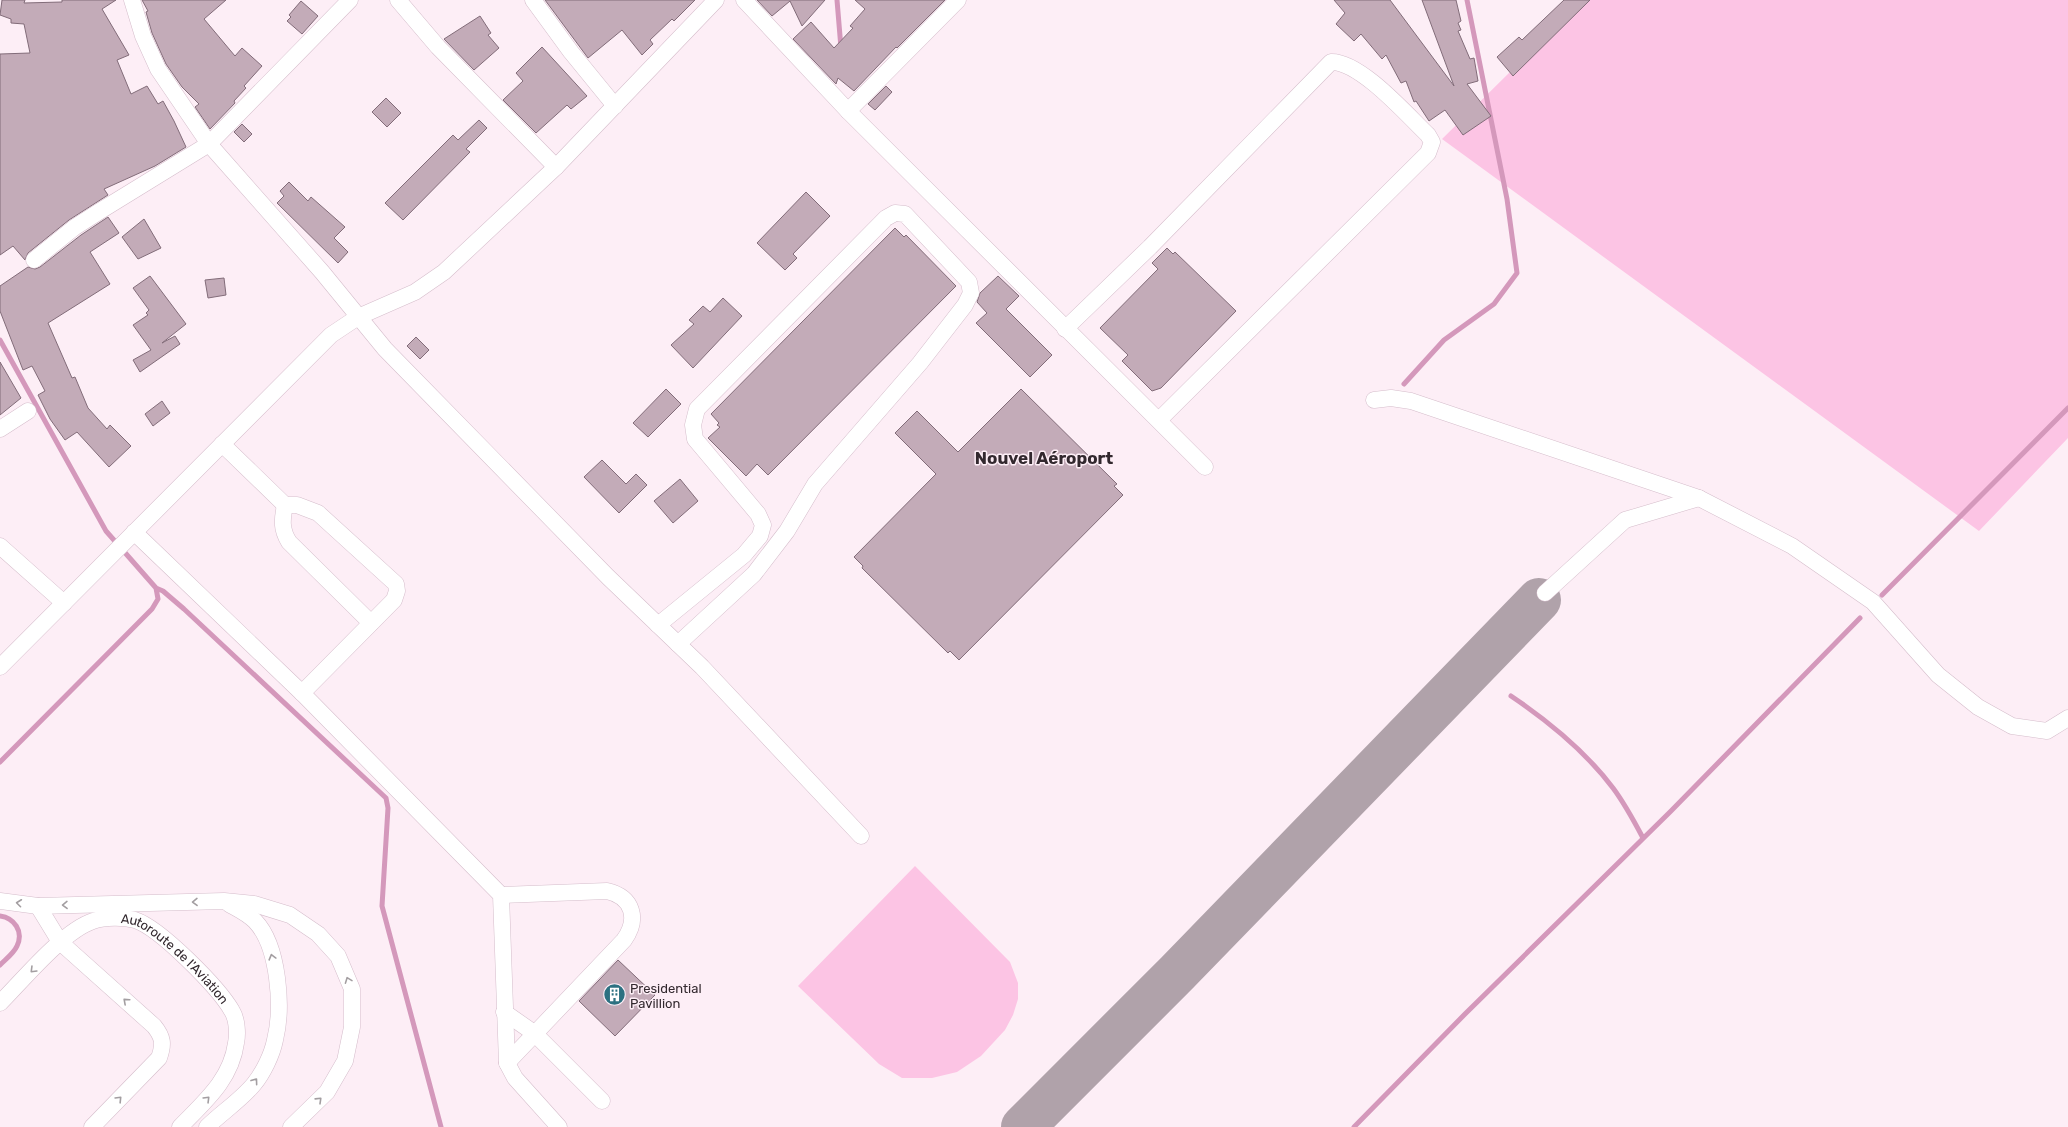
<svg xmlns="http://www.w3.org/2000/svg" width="2068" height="1127" font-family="Rubik,sans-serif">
<rect width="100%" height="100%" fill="#fdeef6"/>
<path fill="#fcc4e4" d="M1583,0H2068V438L1979,531L1442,139Z
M915,866L1010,962L1018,983V999L1013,1015L1005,1030L981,1056L957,1072L932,1078H902L879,1064L798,986Z"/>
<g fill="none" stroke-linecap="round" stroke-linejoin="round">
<path stroke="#d498bb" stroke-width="5" d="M837,0L841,48
M0,340L106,531L156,588L163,591L184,609L386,798L388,808L382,906L441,1127
M1404,384L1444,340L1494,304L1517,273L1507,199L1467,0
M1882,595L2068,408
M1511,696C1548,721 1586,752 1613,788C1625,804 1634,821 1643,838
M0,762L152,609L158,599L156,588
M0,916C14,918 24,931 17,946C14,953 6,959 0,965
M1354,1127L1465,1014L1671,811L1860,618"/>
<path stroke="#b0a2aa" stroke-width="44" d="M1023,1127L1177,973L1539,600"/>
</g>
<path fill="#c3abb8" stroke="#826c79" d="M2,0H25L24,3L62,2V0H116L102,9L129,55L117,60L131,94L147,86L158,104L163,101L174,121L186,147L155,166L104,189L108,195L69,220L28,253L25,260L13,246L0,255V54L30,53L24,24L11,23V19L0,15Z
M142,0H226L204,19L235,56L242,48L262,66L244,86L246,88L234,101L235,103L210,129L195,107L199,104L182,87L166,64L152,33L146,12L148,11Z
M545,0H695L674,21L672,19L650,40L653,44L642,55L622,30L588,58Z
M757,0H825L802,26L790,1L772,16Z
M855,0H945L897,48L896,47L854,91L838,78L836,84L793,39L811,22L834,48L853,28L850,26L865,9Z
M1334,0H1390L1454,86L1422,0H1456L1461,21L1458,23L1461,30L1458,31L1470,59L1474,58L1478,81L1467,84L1491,116L1463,135L1445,110L1429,121L1416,101L1414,102L1406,81L1401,83L1386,55L1382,59L1361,34L1354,41L1336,24L1345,13Z
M1564,0H1590L1513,76L1497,57L1519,37L1522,40Z
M301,1L318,16L302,34L287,21L291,17L289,15Z
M480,16L491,33L488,35L499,48L474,70L444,39Z
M542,47L587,96L571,109L567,105L536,133L503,100L523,81L516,73Z
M886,86L892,92L875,110L868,104Z
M386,98L401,113L387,127L372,112Z
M479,120L487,128L466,149L470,152L403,220L385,203L453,135L458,140Z
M242,124L252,134L244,142L234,132Z
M289,182L308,201L311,197L345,227L334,238L348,252L338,263L277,203L284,196L280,191Z
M806,192L830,216L793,254L797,258L785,270L757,243Z
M108,217L119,233L90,252L110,284L48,323L72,378L75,377L88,408L107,429L110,425L131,446L109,467L77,432L65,440L50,419L38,395L45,391L32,366L23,370L0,311V286L28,267L35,269L40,267L81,235Z
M144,219L161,248L138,259L122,237Z
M895,228L904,237L906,235L956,286L768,475L757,464L746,476L708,438L720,427L717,425L719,423L711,414Z
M1167,248L1173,254L1175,252L1236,311L1161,388L1152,391L1122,361L1128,355L1100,328L1158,269L1152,263Z
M150,276L186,324L162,343L175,336L180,344L140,372L133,360L151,350L133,325L148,315L146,313L149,310L133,288Z
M998,276L1019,296L1006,309L1052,355L1030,377L976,323L987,313L977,302L980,293Z
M224,278L226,295L208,298L205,280Z
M723,298L742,316L693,368L671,345L694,324L689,320L703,306L710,312Z
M416,337L429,350L420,359L407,346Z
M0,362L21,398L0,415Z
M666,389L681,404L648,437L633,423Z
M1021,389L1117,484L1114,486L1123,495L959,660L950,651L948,653L862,568L863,566L854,557L936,474L895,433L917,411L958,452Z
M162,401L170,413L153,426L145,414Z
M602,460L626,484L636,474L647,485L619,513L584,477Z
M680,479L698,501L673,523L654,501Z
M618,960L655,995L615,1036L579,1001Z"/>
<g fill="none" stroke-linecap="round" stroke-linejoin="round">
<defs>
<g id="minor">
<path d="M132,0L143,36L158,69L209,144L322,272L385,349L608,577L702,667L861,836"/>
<path d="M398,0L438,47L556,167"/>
<path d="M533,0L571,52L615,106"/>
<path d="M744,0L848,111L1205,467"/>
<path d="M848,111L958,0"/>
<path d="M34,260L75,227L100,211L209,144L350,0"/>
<path d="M1065,329L1150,247L1331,62C1360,61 1407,115 1428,135L1432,142L1428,153L1159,420"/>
<path d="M1374,400L1391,398L1411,401L1699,498L1792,546L1873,602L1938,675L1978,707L2012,726L2047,731L2068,718"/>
<path d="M0,429L28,411"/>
<path d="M222,444L285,505H297L318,513L396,584L397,591L394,600L302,693"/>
<path d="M285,505C282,520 281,529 289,542L371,623"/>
<path d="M134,532L302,693L501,895L507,1063L515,1078L559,1127"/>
<path d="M0,546L64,603"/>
<path d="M1545,593L1625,520L1699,498"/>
<path d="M658,625L744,555L760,536L763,525L758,514L695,439L693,425L697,409L886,218L895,213L905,214L969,282L971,293L965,305L920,363L815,484L787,531L754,574L678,644"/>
<path d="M0,667L331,335L358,317L415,292L444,272L556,167L716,0"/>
<path d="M501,895L607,891C633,897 639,919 624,940L507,1063"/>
<path d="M0,901L38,906L224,901L254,904L290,915L318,934L338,956L352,989V1027L345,1061L327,1092L291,1127"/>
<path d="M38,906L60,942L154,1026C163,1037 164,1044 159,1058L92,1127"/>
<path id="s1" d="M0,1003C23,980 63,931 93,921C105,917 123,917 135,920C160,928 219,988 232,1011C237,1019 238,1034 236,1043C231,1080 204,1102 180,1127"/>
<path d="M504,1012L534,1033L602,1101"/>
<path d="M207,1127C221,1113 241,1100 254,1084C263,1073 272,1055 275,1040C283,1008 279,946 255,921C247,913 238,909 229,904"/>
</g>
</defs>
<use href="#minor" stroke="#d5bdcb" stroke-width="17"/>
<use href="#minor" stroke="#fff" stroke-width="16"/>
</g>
<defs><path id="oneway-chevron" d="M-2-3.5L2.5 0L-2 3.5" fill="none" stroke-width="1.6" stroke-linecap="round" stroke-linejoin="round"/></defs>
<g stroke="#a39ea1">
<use href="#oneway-chevron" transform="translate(195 902) rotate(179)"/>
<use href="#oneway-chevron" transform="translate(19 903) rotate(-173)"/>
<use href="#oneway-chevron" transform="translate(65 905) rotate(179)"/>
<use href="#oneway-chevron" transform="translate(272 957) rotate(-105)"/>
<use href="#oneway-chevron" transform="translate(33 970) rotate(135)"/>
<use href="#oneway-chevron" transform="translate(348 980) rotate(-111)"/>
<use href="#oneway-chevron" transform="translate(126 1001) rotate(-138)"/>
<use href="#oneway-chevron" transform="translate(255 1081) rotate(-54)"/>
<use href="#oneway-chevron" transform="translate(119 1099) rotate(-46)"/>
<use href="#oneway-chevron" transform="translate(207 1099) rotate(-45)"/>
<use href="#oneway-chevron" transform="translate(319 1100) rotate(-44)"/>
</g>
<defs>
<symbol id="building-disc" viewBox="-11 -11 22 22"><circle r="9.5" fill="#2c7181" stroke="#fdeef6"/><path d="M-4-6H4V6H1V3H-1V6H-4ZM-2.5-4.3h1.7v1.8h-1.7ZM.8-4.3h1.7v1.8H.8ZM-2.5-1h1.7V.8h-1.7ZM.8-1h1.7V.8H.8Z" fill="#fff"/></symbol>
</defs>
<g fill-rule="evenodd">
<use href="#building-disc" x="602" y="982" width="25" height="25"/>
</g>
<g text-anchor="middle" stroke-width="3" stroke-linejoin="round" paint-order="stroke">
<g font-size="13" fill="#32282e" stroke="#fdeef6">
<text dy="5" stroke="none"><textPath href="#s1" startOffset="222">Autoroute de l'Aviation</textPath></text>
</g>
<g font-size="13" fill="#32282e" stroke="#fdeef6" text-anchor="start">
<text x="630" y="993">Presidential<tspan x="630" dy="15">Pavillion</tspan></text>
</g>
<g font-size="17" font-weight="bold" fill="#32282e" stroke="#fdeef6">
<text x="1044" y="464">Nouvel Aéroport</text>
</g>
</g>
</svg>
